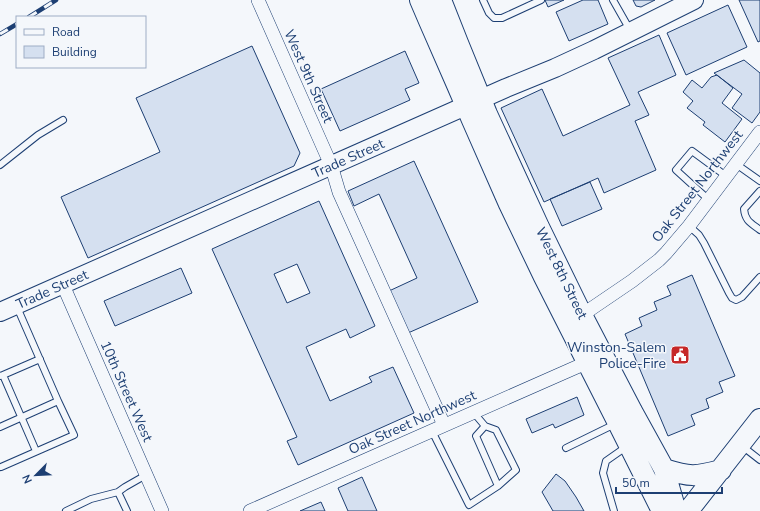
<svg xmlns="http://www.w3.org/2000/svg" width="760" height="511" font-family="'Nunito Sans',sans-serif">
<rect width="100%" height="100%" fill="#f4f7fb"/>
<path fill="#d5e0f0" stroke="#1d3f73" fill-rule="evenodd" d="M545,0H564L548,7Z
M583,0H598L608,24L569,41L556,12Z
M633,0H655L641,7L636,6Z
M739,0H760V41L758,42Z
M728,5L747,47L686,75L667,33Z
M659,35L676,75L638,92L649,115L635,121L656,170L604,193L598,178L544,202L501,108L542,89L563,136L630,105L608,58Z
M252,46L300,153L294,166L88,258L61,197L160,152L136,98Z
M405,51L419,83L405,89L410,100L340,131L321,89Z
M744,60L760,73V112L752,123L732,108L742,94L714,73Z
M717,75L733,88L722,103L742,119L725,142L703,125L705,122L687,108L693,101L683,92L692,80L702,88L711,77Z
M414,161L478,302L408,333L389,291L417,278L379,194L354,206L348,191Z
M590,182L602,209L562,226L550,199Z
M319,201L375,326L350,338L346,329L306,347L330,401L372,382L369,377L393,367L414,413L298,465L287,441L297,437L212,249ZM297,264L310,293L287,303L274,274Z
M181,268L192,293L115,326L104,301Z
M692,275L735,376L719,382L723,392L706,399L709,408L691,415L695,425L668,436L625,334L642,326L639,318L657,310L654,302L671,295L667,286Z
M577,397L584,415L555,428L553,424L532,433L526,419Z
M556,474L565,481L576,497L584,511H553L542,492Z
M362,477L377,511H348L338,488Z
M321,502L325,511H300Z"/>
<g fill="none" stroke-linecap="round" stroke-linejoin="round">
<defs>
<path id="lane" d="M483,0L489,13L494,18H502L541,0
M613,0L630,30
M736,164L760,181
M0,165L38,135L63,120
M760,191L744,209C745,221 751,223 760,230
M709,200L676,170L692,151L726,176
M689,226L699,235L704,243L729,293L732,298L736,300L742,297L760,277
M3,375L40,359
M0,376L3,375L36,451
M474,413L485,426L476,436L498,486
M0,427L58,401L17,307
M432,431L469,505L498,486L516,470L496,430L485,426
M742,446L760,460
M566,448L615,424
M1,467L74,435L58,401
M118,492L125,487L146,475
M66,511L91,499L118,492L127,511
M614,511L603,473L606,461L626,447"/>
<path id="street" d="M258,0L331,165L339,192L444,425
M63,285L162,511
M582,315L632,281L659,260L666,253L689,226L760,132
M250,511L588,362"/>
<path id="secondary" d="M0,312L506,88L555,68L594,50L694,0"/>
<path id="primary" d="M420,0L429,21L457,85L472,120L509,204L544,277L618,423L662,511
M441,0L458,43L487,114L539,227L582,315L632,411L664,469L676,511
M664,469C690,477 695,477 721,470
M688,511L760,419"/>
</defs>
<use href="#lane" stroke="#1d3f73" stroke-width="8"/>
<use href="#street" stroke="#1d3f73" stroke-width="14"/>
<use href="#secondary" stroke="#1d3f73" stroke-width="20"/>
<use href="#primary" stroke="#1d3f73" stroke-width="22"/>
<use href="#lane" stroke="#f4f7fb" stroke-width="6"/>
<use href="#street" stroke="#f4f7fb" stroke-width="13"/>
<use href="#secondary" stroke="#f4f7fb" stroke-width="18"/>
<use href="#primary" stroke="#f4f7fb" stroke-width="20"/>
<defs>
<path id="rail" d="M29,17L56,0
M0,34L17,24"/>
</defs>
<use href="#rail" stroke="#1d3f73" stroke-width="4.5"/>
<use href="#rail" stroke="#f4f7fb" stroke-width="3" stroke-dasharray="9" stroke-linecap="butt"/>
</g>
<defs>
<symbol id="civic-square" viewBox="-11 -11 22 22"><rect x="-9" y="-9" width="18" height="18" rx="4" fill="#c62828" stroke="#f4f7fb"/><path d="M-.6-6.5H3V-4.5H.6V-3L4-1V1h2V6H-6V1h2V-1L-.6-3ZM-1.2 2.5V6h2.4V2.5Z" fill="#fff"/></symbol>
</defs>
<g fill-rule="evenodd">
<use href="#civic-square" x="669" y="344" width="22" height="22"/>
</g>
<g text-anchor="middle" stroke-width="3" stroke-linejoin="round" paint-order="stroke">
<g font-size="14" fill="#1d3f73" stroke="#f4f7fb">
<text transform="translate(309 76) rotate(66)" y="5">West 9th Street</text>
<text transform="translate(348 158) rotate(-24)" y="5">Trade Street</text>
<text transform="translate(697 186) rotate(-52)" y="5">Oak Street Northwest</text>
<text transform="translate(562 273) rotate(64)" y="5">West 8th Street</text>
<text transform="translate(52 289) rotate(-24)" y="5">Trade Street</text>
<text transform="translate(127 391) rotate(66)" y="5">10th Street West</text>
<text transform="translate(412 422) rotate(-24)" y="5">Oak Street Northwest</text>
</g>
<g font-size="14" fill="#1d3f73" stroke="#f4f7fb" text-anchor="end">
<text x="666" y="352">Winston-Salem<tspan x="666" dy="16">Police-Fire</tspan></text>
</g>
</g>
<rect x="16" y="16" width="130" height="52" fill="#f4f7fb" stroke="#9eadc5"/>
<rect x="24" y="29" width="20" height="6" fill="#f4f7fb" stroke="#9eadc5"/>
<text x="52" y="36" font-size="12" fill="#1d3f73">Road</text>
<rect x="24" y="46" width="20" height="12" fill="#d5e0f0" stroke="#9eadc5"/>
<text x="52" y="56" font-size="12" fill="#1d3f73">Building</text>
<g transform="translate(36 475) rotate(246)" stroke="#f4f7fb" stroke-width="3" paint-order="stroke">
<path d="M0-3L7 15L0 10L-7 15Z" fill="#1d3f73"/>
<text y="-6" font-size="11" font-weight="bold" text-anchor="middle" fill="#1d3f73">N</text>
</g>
<path d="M616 487v6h106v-6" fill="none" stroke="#1d3f73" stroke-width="2"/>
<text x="622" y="487" font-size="12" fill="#1d3f73" stroke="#f4f7fb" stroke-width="3" paint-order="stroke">50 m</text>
</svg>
